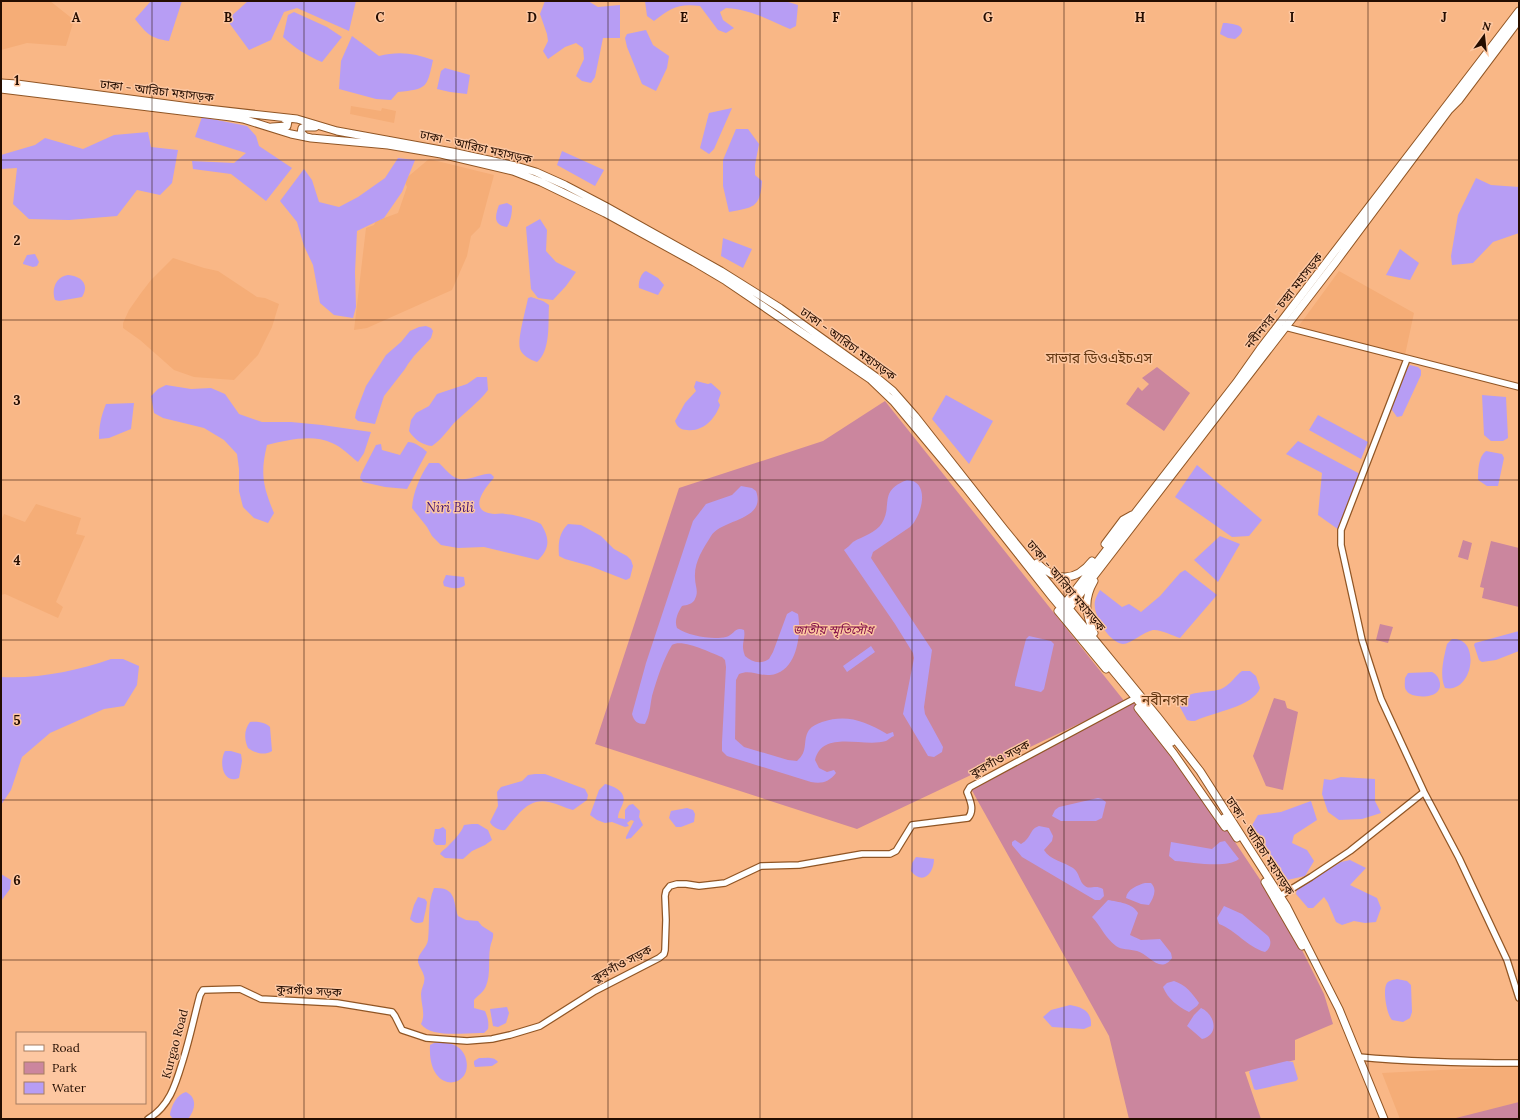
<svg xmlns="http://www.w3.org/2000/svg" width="1520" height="1120" font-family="Lora,'Noto Sans Bengali',serif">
<rect width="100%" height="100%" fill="#f9b786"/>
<path fill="#f5ad77" d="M1,1H50L74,20L66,46L27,43L1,50Z
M351,106L381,111L382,108L396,111L394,123L350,114Z
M429,159L494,175L480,227L471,236L467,256L452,290L367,328L354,330L366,228L374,225L376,221L398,213L407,187L404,180Z
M173,258L204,268L218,271L257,297L265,298L279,304L272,327L258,355L234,380L194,377L174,370L140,340L123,328V323L129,310L141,293L151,280Z
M1339,271L1414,313L1405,355L1298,327Z
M36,504L81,518L76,534L85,536L56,602L63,607L58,618L5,594L1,595V521L4,514L25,522Z
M1519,1066V1119H1400L1382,1073Z"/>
<path fill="#cb869e" d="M1157,367L1190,393L1164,431L1126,404L1138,387L1142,391L1149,384L1142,378Z
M885,401L1125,702L857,829L595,744L679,488L823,441Z
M1463,540L1472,543L1468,560L1458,557Z
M1491,541L1519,548V607L1482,598L1484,588L1480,587Z
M1380,624L1393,627L1388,643L1376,640Z
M1274,698L1285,701L1287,708L1298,712L1283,790L1266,786L1253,756Z
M1132,700L1231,836L1287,920L1324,994L1333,1024L1295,1040V1060L1245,1072L1261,1119H1129L1109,1036L970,787Z
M1519,1102V1119H1452Z"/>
<path fill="#b79df4" d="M151,1H182L169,41C150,38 147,34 135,19Z
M248,1H356L349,31L297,8L284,12L271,40L249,50L227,20Z
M545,1H588L598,7L620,5V38H603L595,77L591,83L582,81L576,76L584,59L583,48L576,43L565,47L548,59L543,51L548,41L547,34L540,14Z
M645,1H785L798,5L796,26L790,29C766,19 753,10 726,8L720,12L723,20L734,28L726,33L718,30L700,6C679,3 670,8 654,21L647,16Z
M294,12L327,27L342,37L322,62C307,56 295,48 283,37L288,15Z
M1223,23C1235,23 1252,27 1235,39L1228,38L1220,34Z
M646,30L653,45L669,56L667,68L656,91L642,84L627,47L625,38L627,34Z
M352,36L379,56C398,51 415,53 433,60C427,88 427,89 398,92L391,100L376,99L339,89L341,61Z
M445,68L470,75L467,94L450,92L437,89L441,71Z
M732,108L714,149L709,154L700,148L709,113Z
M202,117L247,126L256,136L259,146L292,168L266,201L231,174L193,169L192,161L234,163L246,153L195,137Z
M736,129H748L759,144L755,165V175L762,181C760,209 753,207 729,212L723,186V160Z
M148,132L151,147L178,150L172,183L160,195L137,190L117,216L69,220L29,219L13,204L17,168L1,169V155L35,145L45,138L83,149L114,135Z
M562,151L604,170L595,186L557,165Z
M398,158L415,160L402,192L384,218L357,231L355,272L356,307L353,318L334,315L320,303L313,265L304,246L297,222L280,201L304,169L312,180L319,202L339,207L358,197L385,178Z
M1476,178L1491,185L1519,187V233L1493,242L1473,263L1452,265L1451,256L1458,215Z
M507,203L512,206C512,214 511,220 507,227C493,225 495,216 499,205Z
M540,219L547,230L546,251L556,262L576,272L566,286L553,300L538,298L531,289L526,227Z
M723,238L752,249L743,268L721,256Z
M1400,249L1419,263L1410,280L1386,275Z
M35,254L39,262L37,266L33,267L23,264V263L27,255Z
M646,271L658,278L664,285L658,295L639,288C638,283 640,276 644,272Z
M68,275C81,276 90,284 82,297L59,301L55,300C51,290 56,276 68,275Z
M531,297L543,301L549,305C548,322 551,351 537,362C530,360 522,355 520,349C517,340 526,309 528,298Z
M426,326L431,328L433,331L431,338L414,356L408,364L405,369L384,396L375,424L358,421L355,418L356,412L366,386L386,355L401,342L410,331L419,327Z
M1410,365L1418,367L1421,370V375L1402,416L1397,417L1392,410C1393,401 1404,372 1410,365Z
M477,377H487L488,390C479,402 465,412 454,423C447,431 441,440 432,446C422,445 414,439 409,431L411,420L416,413L429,406L437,394L467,384Z
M696,381L708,384L711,383L720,391L721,393L718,401L720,405C715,419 703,432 687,430C681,430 677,427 675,421L685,403L696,391L694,387Z
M166,385L191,389L211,388L225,394L239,414L262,422H291L322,425L371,432L364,453L358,462C350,456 342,447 332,443C312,434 288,440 267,445C260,474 263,486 274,513L268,523L254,518L243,507L239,491V469L237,454L224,440L204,428L163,418L154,413L151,396L158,389Z
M946,395L993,421L969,464L932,419Z
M1482,395L1506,397L1508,438L1503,441H1491L1484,435Z
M134,403L131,429L109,438L99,439C99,426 101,416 106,404Z
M1318,415L1368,442L1361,459L1309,430Z
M1298,441L1362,475L1339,530L1318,515L1322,473L1286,454Z
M408,442C414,442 422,447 427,452L407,489L385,487L363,482L360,478L361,474L376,445L381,444L382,450L400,455Z
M1486,451L1502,454L1504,458L1498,486H1487L1478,480C1478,471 1478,457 1486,451Z
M429,463H439C455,479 456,483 478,476C483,475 487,473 491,474L494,477L493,479C483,490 467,512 495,514C498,514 501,513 505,514C516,515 531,519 541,524C550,539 550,548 538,560L484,547L458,548L441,545L432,536L427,527L412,508C413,492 420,476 429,463Z
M1197,465L1262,520L1249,536L1232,537L1175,497Z
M907,480C931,481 922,516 910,527L873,552L871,558L932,650L924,707L925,714L943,747L942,752L934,757L928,756L903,714L914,658L913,653L895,624L844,550C847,548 850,545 853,542C863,536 876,533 882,523C893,505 878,491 907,480Z
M741,486L752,488L756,491C767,521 721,519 711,536C703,549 694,562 695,578C695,586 699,591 695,599C693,604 687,605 682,606C678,612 674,621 677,628C689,636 712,640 726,637C734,635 735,626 744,630C746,640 740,643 745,656C752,662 760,665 769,659L773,652L787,614L792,611L798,614C802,636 796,673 770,675C758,676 750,669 739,674L736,680L735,739L744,747L788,760L797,761C809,751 802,741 809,730C812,726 817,724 822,722C847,714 864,721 887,734L893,732L894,736C891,737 888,740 886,741C863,748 823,729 815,760L819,768L827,772L834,770L836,773C829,782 822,784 811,782L727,756L722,751V742L726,667L725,660L722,657C711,653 682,638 672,645C663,660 657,679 652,696C650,706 650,715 645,724C637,724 634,721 632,714L646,663L693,521L706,504L732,495Z
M568,524L581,525L601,536L614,549L627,556L631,560L633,566L630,578L626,580L590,566L565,559L559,556C558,543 559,533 568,524Z
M1220,536L1240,544L1218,582L1194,560Z
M1185,570L1217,595L1180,638C1174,636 1159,629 1153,630C1143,632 1131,644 1123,644C1109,643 1092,614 1095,601C1096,597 1098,593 1100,590L1122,607L1129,604L1141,612L1160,596L1180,573Z
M446,575L464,577L465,585C460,590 450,588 444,586L443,582Z
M1519,631V651L1496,660L1482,662L1479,660L1474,645L1475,643Z
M1029,636L1051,641L1054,644L1044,689L1041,692L1015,686V683L1026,639Z
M1452,639C1481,636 1474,694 1445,688C1439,675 1444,657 1447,644Z
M871,646L875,652L847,672L843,666Z
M111,659H123L139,666L137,685L124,706L104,709L50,733L22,757L11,790L1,805V677C38,679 76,671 111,659Z
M1242,671H1250L1256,676L1260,688C1253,707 1213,712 1195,721H1191L1187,720L1180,707C1184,687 1210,695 1223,688C1231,684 1235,676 1242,671Z
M1432,672C1439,675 1444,687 1436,693C1430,698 1410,698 1406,690C1404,687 1405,682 1405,678L1408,673Z
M250,722C256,721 266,722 270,727L272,751C264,756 255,753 248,748C244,739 244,730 250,722Z
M225,751H231L241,754L242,761L239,778C222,785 219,761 225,751Z
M535,774H545L585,789L588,795L587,800L573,810C565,808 558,804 549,802C528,797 517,816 505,830C500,831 492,827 490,822L498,806L497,792L501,787L522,781L528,775Z
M1341,777L1375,779V801L1381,813L1362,819L1339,820L1328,812L1322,794L1324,779L1331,780Z
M605,784C614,786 627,792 623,803C621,809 618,812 618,818L625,819V810L629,805L633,804L640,811L639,817L643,825L631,838L626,839V837L634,821L631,820L627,823L629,826L625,827L612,822L605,823L597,820L590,815L599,790Z
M1098,798L1102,799L1106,802L1102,818L1096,821H1061L1052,816L1055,810L1059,807Z
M1311,801L1317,820L1294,835L1292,843L1307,850L1314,861L1305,876L1283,881L1251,827L1258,815L1281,812Z
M687,808L693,810L695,814L694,822L681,827H676L669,818L671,811Z
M472,824H478L488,830L492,840L485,845L472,851L463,859L445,858L440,854C442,850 446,849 449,845C455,839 461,833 464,825Z
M1039,826L1049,828L1053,836L1052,841L1044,850C1050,860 1064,862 1073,868C1080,873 1079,882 1085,886C1090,890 1095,884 1103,889L1104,896L1100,900H1095L1022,857L1012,845V842L1015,840L1021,844C1032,838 1029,829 1039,826Z
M443,827L446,830V843L445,845H436L433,841L435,829H439Z
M1225,841L1239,859C1226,869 1192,862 1175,861L1169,856L1171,842L1212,849L1220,842Z
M916,857L934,859C934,873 923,886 911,871L912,863Z
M1350,860L1366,868L1350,885L1377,898L1381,908L1376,922L1365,923L1354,921L1342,925L1336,922L1328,903L1324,897L1313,908H1308L1296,894L1297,889L1341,862Z
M1,874L11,880L10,889L1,901Z
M1145,883H1151C1158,890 1153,898 1149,905L1141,904L1126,898C1127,889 1138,885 1145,883Z
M434,888C456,887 453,900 458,916L466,920L478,921L482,926L493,933C494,938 491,942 490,948C488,960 491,974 486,986C484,992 478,995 474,1000V1008L485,1011C488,1018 489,1023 488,1029L484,1033C467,1032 432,1039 421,1024C426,1014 421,1005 421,994C421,988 426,982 424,976C423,971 419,967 418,962C417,954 427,948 428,940C430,923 427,904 434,888Z
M418,897L425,899L427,902L426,909L423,922C417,924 414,923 410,919L414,905Z
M1108,900C1118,902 1133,903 1138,913L1130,935L1141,940L1160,939L1171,953L1172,958C1160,975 1149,954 1137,951C1130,949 1121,950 1116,946C1105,938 1101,926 1092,917Z
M1224,906L1242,914L1268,936C1272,941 1271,948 1265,952C1247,947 1236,930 1219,924L1217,918Z
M1397,979L1407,981L1411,985L1412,1012L1410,1018L1403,1022L1392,1020C1387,1015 1383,993 1386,985C1387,981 1392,980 1397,979Z
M1174,981C1186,985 1192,993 1199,1003L1197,1006L1189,1012C1177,1006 1168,999 1163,987L1167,983Z
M1070,1005C1082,1007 1092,1011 1091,1026L1084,1029L1052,1027L1043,1017L1051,1010Z
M507,1007L509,1013L506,1023L498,1027L493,1026L490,1009Z
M1201,1008C1215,1014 1220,1035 1202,1039L1187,1026L1194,1015Z
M446,1042C454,1044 462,1048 465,1056C477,1088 427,1098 430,1045L434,1043Z
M479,1058C485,1058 494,1056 498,1062L492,1066L475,1067L474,1064V1061Z
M1287,1061L1293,1062L1298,1079L1296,1081L1256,1090L1254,1089L1249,1072L1251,1070Z
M186,1092C198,1098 195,1110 188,1119H173L170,1115C171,1106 177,1094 186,1092Z"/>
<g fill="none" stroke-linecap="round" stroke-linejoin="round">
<defs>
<path id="secondary" d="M1285,327L1519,387
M1407,359L1341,530V545L1362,640L1381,699L1424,792L1459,858L1507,960L1519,998
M1280,896L1311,877L1350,851L1424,792
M1359,1057C1412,1062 1465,1063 1519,1063
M148,1119C170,1106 176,1083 183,1060C190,1038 194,1017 200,995L203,990L240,989L261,999L337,1003L392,1012L395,1016L402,1030L426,1038L467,1041L492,1039L510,1035L540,1026L595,991L659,958L664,954L665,950L666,920L665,896L666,891L670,886L677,884H686L699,886L725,883L761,866L799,865L862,854H890L896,851L912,825L968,818C975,810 970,800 967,792L970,787L1132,700"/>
<path id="highway" d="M1,83L17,84L190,107L297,119L337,131L452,152L516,166L536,172L565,185L605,206L721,271L780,308L876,377L893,391L915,416L1004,529L1157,716L1200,771L1287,907L1339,1009L1384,1119
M1,89L231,117L243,119L291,134L311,138L388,145L441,154L513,171L541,182L605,213L694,262L726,281L870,379L894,402L966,488L1052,597L1172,742
M272,127L287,126L288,121L283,118
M306,137L301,133L302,128L305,127H315
M1105,544L1123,520L1132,515
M1037,563C1055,581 1075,583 1092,561
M1094,581C1083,600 1086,615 1094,633
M1063,606L1236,383L1260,349L1519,11
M1058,611L1106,669
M1067,611L1335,263L1449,110L1459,100L1519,20
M1138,708L1174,754L1225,827
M1224,818L1237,838
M1265,882L1302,946"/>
</defs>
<use href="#secondary" stroke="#915625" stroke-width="8"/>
<use href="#highway" stroke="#915625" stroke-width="9"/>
<use href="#secondary" stroke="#fff" stroke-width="5.5"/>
<use href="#highway" stroke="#fff" stroke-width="7"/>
</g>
<path fill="none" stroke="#240d00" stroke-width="1" stroke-opacity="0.55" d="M152,1V1119M304,1V1119M456,1V1119M608,1V1119M760,1V1119M912,1V1119M1064,1V1119M1216,1V1119M1368,1V1119M1,160H1519M1,320H1519M1,480H1519M1,640H1519M1,800H1519M1,960H1519"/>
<g text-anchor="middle" stroke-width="3" stroke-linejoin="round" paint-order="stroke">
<g font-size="12" fill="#240d00" stroke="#fdc7a1">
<text transform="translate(157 91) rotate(7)" y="4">ঢাকা - আরিচা মহাসড়ক</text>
<text transform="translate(476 147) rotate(13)" y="4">ঢাকা - আরিচা মহাসড়ক</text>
<text transform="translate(1284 301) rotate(-52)" y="4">নবীনগর - চন্দ্রা মহাসড়ক</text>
<text transform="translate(848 344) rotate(36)" y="4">ঢাকা - আরিচা মহাসড়ক</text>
<text transform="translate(1066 586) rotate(50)" y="4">ঢাকা - আরিচা মহাসড়ক</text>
<text transform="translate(1000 759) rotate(-28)" y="4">কুরগাঁও সড়ক</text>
<text transform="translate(1260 846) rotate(57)" y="4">ঢাকা - আরিচা মহাসড়ক</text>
<text transform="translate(622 964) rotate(-28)" y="4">কুরগাঁও সড়ক</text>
<text transform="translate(309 991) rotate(3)" y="4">কুরগাঁও সড়ক</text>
<text transform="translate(175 1044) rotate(-75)" y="4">Kurgao Road</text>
</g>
<g font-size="12" font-style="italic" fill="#810c48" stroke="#fdc7a1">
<text x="833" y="634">জাতীয় স্মৃতিসৌধ</text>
</g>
<g font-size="13" font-style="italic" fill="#3c0d73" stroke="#fdc7a1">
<text x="450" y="512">Niri Bili</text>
</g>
<g font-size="14" fill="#623610" stroke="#fdc7a1">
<text x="1099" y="363">সাভার ডিওএইচএস</text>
<text x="1165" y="705">নবীনগর</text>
</g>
</g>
<g font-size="13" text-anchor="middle" font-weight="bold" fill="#240d00" stroke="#fdc7a1" stroke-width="3" stroke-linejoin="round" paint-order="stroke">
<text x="76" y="22">A</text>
<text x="228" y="22">B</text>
<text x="380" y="22">C</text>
<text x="532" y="22">D</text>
<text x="684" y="22">E</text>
<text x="836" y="22">F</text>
<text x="988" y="22">G</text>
<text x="1140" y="22">H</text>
<text x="1292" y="22">I</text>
<text x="1444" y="22">J</text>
<text x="17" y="85">1</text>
<text x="17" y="245">2</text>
<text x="17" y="405">3</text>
<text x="17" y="565">4</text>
<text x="17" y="725">5</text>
<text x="17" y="885">6</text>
</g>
<rect width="1520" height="1120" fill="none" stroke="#240d00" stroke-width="4"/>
<rect x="16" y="1032" width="130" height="72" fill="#fdc7a1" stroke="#a67d61"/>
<rect x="24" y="1045" width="20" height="6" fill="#ffffff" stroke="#a67d61"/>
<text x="52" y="1052" font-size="12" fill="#240d00">Road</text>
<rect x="24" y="1062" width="20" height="12" fill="#cb869e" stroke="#a67d61"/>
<text x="52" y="1072" font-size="12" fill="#240d00">Park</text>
<rect x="24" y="1082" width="20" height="12" fill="#b79df4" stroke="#a67d61"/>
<text x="52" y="1092" font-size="12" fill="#240d00">Water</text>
<g transform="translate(1484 36) rotate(15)" stroke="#fdc7a1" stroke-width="3" paint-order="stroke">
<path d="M0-3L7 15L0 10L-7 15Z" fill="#240d00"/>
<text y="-6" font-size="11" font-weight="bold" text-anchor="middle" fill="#240d00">N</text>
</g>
</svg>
